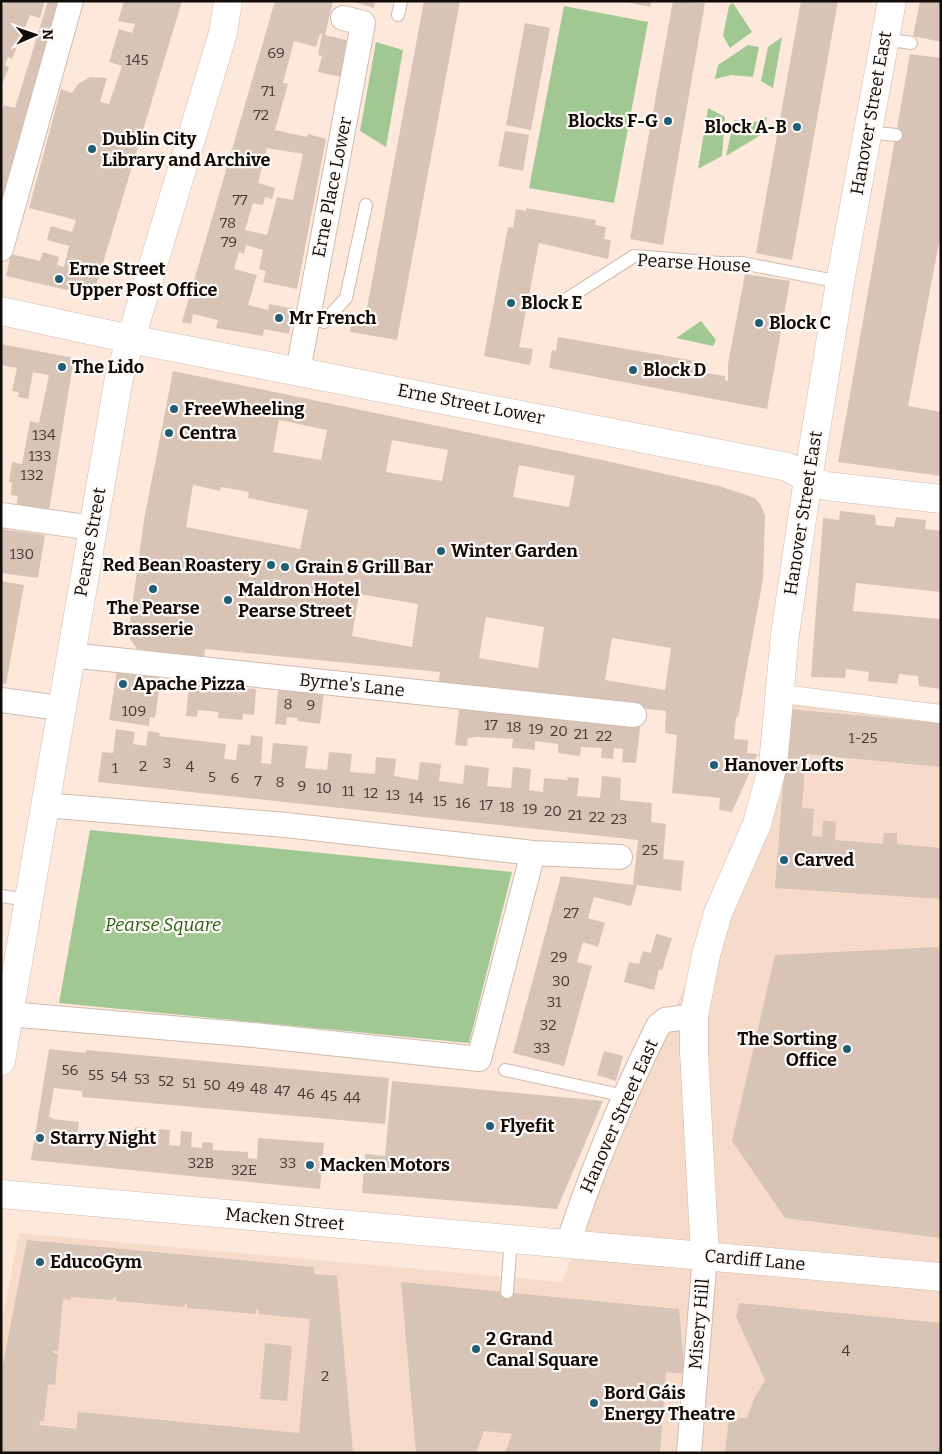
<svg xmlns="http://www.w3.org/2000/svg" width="942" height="1454" font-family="Bitter,serif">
<rect width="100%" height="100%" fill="#fde8db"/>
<path fill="#f7dbca" d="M791,695L941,703V1453H1V1326L19,1233L562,1282L778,761Z"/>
<path fill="#a1c893" d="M733,3L752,32L730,48L723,36L729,6Z
M564,6L648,22L614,203L529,188Z
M782,37L773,88L761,81L768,47Z
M376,42L403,50L386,147L360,131Z
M748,45L759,47L753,77L731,75L715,79L718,65Z
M708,108L725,117L722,156L698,169Z
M767,117L764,133L726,156L734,120L755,122Z
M701,321L716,340L713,346L676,338Z
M90,830L512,872L469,1043L59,1003Z"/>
<path fill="#d8c4b7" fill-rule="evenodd" d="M5,1H45L40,18L30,15L12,59L8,57L5,65L9,67L1,87V10Z
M48,1H65L1,206V115L4,105L15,108Z
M124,1H182L93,296L6,276L11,254L40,261L43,252L59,257L57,265L64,267L69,246L47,240L51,226L72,232L76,220L29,208L61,89L72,93L78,84L90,77L107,78L100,102L109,104L122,66L109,62L119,29L132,33L135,24L118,21Z
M275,1H333L325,35L351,41L341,77L318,72L322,56L318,55L322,34H320L316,47L294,41L283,83L288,84L275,130L307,137L308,134L326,139L297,289L263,282L266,271L259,269L263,250L246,245L244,254L239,252L234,269L257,275L248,305L268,310L269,304L294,309L289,334L264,329L263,336L216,328L218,320L193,314L191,324L182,322ZM267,148L303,154L293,200L277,197L267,235L245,230L253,203L263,205L265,197L272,199L275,188L258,183Z
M351,1H375L374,8Z
M424,1H460L397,340L350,332L353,317L365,319Z
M622,1H652L650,7Z
M673,1L705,3L663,245L630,239Z
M801,1H838L792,260L756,253Z
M920,1H941V42L913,36Z
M525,23L550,28L531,130L506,125Z
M910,54L941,58V232L908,406L941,412V476L838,462Z
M505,131L529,135L523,171L498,166Z
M526,208L596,220L595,225L606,227L604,239L611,240L608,259L539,243L519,347L533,349L530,365L484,356L508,227L513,228L516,209L526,211Z
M745,274L790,281L767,409L549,368L552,350L556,351L558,337L707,363L706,373L725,376V380L728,381V364Z
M1,344L74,358L49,511L16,506L18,496L11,495L12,482H9L12,462L22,464L30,421L39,423L49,375L33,372L28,399L18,397L19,392L12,391L17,368L1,365Z
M173,371L602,460L719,486L755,498L760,504L765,515L763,579L738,717H736L734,739L748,740L747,753L758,754L732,812L719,810L720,798L672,793L677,735L665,733L666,711L438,686L440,672L205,649L204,663L176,655L137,649L128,636L144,520ZM279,420L327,430L321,460L273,452ZM392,440L448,450L442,481L386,472ZM519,465L575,476L569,507L513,497ZM193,485L220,491L221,487L249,492L248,498L308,510L300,549L186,527ZM359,594L418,604L412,647L352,636ZM486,617L544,627L538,668L479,658ZM612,638L671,648L665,690L605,680Z
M840,511L875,515L876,525L894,527L896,517L926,520L925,529L941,531V592L856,583L853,611L941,619V689L919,686L918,676L899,674L897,684L868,681L869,672L846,669L845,678L811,677L823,518L839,520Z
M1,529L45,535L38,578L1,573Z
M1,581L24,585L6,684L1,683Z
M117,670L161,676L155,718L150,717L149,726L109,720Z
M189,684L256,689L254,715L243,714L242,720L218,718V712L198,710L197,717L186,716Z
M301,689L324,692L320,724L297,721L298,718L287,717L286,725L275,724L278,690L300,692Z
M480,707L640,727L636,763L622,762L623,749L614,748L613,759L601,758L602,748L581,747L580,756L558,753V744L535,741V750L512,748L513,739L478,737L468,738L467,746L455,745L459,709L480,711Z
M789,709L941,723V767L806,754L802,808L814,809L812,836L822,837L823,820L836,822L835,840L883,844L884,833H897V844L941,848V899L775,888Z
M116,729L135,732L133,744L146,746L148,731L160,733L159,736L226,744L224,759L236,760L238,744L250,745L251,735L263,737L261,763L271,764L273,743L308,746L305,768L315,769L327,770L329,752L352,754L350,772L375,774L376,757L396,759L394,776L418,780L420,762L441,764L439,781L463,784L465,765L489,768L487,786L511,788L513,767L531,769L529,790L543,792L544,778L568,780L567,777L579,778L577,796L600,798L602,776L621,778L620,800L652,803L651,822L666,824L663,859L684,861L681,891L637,885L631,906L594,897L588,918L605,923L598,947L583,942L577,962L592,966L564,1066L513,1053L561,876L633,885L638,840L98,782L102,752L113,753Z
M656,934L672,938L662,970L659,969L654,990L624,982L629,962L639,964L643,951L651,953Z
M938,947L941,957V1238L785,1218L732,1141L775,955Z
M49,1049L86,1053V1050L389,1078L385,1124L82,1097L83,1082L82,1091L54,1088L49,1116L53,1119L79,1122L77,1137L134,1142L135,1127L146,1128V1143L158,1144L159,1129L170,1130L169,1145L180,1146L181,1131L192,1132L191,1147L202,1148V1142L213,1143V1150L248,1152V1158L257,1159L258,1138L324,1143L320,1189L31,1160Z
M604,1051L623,1056L616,1081L597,1075Z
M392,1081L603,1101L557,1209L362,1193L365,1154L385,1156Z
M27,1240L314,1267V1274L337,1276L353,1453H1V1374ZM71,1297L113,1300V1297H116V1301L184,1307L185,1304H187V1308L256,1314V1310H259V1314L310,1319L299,1433L78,1412L76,1429L39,1425L40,1421H44L48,1384L55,1385L58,1354L53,1353V1350L58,1351L63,1299L71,1300Z
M401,1282L679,1309L685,1374L666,1372L660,1453H505L512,1434L484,1431L476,1453H416Z
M739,1303L941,1323V1453H725L729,1418H747L755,1397L765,1380L736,1317Z
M265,1343L292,1346L287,1401L260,1399Z"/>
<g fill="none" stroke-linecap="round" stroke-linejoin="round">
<defs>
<path id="service" d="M398,15L401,1
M885,39L911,43
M868,132L896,135
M559,304L634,256L720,263H742L840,282
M307,318L324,322L346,298L366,205
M1,896L28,900
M505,1070L625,1096
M507,1292L511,1239"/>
<path id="pedestrian" d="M779,696L791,695L941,714"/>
<path id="minor" d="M1,249L71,1
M298,371L363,23L343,18
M1,515L93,528
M70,655L634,715
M1,700L60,708
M44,805L286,825L533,853L620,857
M8,1014L264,1036L479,1059L533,853
M568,1244C592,1169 623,1097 658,1026L665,1020L694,1016
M689,1453L705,1256"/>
<path id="tertiary" d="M1,311L130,339L788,467L808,479L826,486L941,499
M705,1256L694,1052V1016L706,955L718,913L757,824L773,765L785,634L808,479L840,282L892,1"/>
<path id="secondary" d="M1,1061L119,378L223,33L228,1
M1,1194L941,1277"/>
</defs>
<use href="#service" stroke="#cfbbae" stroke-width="14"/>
<use href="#pedestrian" stroke="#cfbbae" stroke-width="19"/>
<use href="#minor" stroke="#cfbbae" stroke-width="26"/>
<use href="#tertiary" stroke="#cfbbae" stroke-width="29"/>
<use href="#secondary" stroke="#cfbbae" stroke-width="29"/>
<use href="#service" stroke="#fff" stroke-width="12"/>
<use href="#pedestrian" stroke="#fff" stroke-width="18"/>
<use href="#minor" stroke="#fff" stroke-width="24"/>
<use href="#tertiary" stroke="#fff" stroke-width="28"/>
<use href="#secondary" stroke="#fff" stroke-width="28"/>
</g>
<g fill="#1f5e74" stroke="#fdf9f6" stroke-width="2">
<circle cx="668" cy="121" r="5"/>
<circle cx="797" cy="127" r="5"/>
<circle cx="92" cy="149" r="5"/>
<circle cx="59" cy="279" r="5"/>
<circle cx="511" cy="303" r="5"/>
<circle cx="279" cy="318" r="5"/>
<circle cx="759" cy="323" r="5"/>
<circle cx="62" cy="367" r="5"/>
<circle cx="633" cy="370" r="5"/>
<circle cx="174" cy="409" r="5"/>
<circle cx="169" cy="433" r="5"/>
<circle cx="441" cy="551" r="5"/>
<circle cx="271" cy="565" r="5"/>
<circle cx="285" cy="567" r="5"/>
<circle cx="153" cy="589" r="5"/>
<circle cx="228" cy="600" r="5"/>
<circle cx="123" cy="684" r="5"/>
<circle cx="714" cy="765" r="5"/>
<circle cx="784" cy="860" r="5"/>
<circle cx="847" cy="1049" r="5"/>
<circle cx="490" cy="1126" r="5"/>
<circle cx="40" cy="1138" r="5"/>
<circle cx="310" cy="1165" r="5"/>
<circle cx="40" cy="1262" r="5"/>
<circle cx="476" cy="1349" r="5"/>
<circle cx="594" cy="1403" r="5"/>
</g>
<g text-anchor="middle" stroke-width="4.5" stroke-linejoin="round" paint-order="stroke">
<g font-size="15" fill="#443a34">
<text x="276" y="58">69</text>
<text x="137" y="65">145</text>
<text x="268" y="96">71</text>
<text x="261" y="120">72</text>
<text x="240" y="205">77</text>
<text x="228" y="228">78</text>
<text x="229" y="247">79</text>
<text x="44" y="440">134</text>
<text x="40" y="461">133</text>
<text x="32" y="480">132</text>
<text x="22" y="559">130</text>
<text x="288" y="709">8</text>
<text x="311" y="710">9</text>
<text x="134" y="716">109</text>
<text x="491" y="730">17</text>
<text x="514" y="732">18</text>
<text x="536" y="734">19</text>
<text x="559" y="736">20</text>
<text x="581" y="739">21</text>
<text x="604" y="741">22</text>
<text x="863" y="743">1-25</text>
<text x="167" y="768">3</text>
<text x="143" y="771">2</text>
<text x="190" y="772">4</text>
<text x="115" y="773">1</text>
<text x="212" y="782">5</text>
<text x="235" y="783">6</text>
<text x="258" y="786">7</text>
<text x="280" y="787">8</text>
<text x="302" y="791">9</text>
<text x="324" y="793">10</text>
<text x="348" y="796">11</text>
<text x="371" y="798">12</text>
<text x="393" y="800">13</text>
<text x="416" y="803">14</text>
<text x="440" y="806">15</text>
<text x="463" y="808">16</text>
<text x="486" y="810">17</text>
<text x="507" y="812">18</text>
<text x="530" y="814">19</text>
<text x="553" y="816">20</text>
<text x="575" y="820">21</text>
<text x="597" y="822">22</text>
<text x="619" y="824">23</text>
<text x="650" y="855">25</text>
<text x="571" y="918">27</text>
<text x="559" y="962">29</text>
<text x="561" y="986">30</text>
<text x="554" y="1007">31</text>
<text x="548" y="1030">32</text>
<text x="542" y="1053">33</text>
<text x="70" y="1075">56</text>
<text x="96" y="1080">55</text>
<text x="119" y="1082">54</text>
<text x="142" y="1084">53</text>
<text x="166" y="1086">52</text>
<text x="189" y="1088">51</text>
<text x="212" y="1090">50</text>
<text x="236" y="1092">49</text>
<text x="259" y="1094">48</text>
<text x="282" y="1096">47</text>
<text x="306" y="1099">46</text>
<text x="329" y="1101">45</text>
<text x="352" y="1103">44</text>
<text x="201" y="1168">32B</text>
<text x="288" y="1168">33</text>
<text x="244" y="1175">32E</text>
<text x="846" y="1356">4</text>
<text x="325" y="1381">2</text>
</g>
<g font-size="18" fill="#120c08" stroke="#fdf9f6">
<text transform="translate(871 113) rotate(-80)" y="6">Hanover Street East</text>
<text transform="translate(332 187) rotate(-79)" y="6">Erne Place Lower</text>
<text transform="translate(694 263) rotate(3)" y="6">Pearse House</text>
<text transform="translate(471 404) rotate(11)" y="6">Erne Street Lower</text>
<text transform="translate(803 513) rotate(-81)" y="6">Hanover Street East</text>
<text transform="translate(90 542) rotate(-80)" y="6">Pearse Street</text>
<text transform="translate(352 685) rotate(6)" y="6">Byrne's Lane</text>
<text transform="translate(619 1116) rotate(-66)" y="6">Hanover Street East</text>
<text transform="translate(285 1219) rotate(5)" y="6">Macken Street</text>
<text transform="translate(755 1260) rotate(5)" y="6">Cardiff Lane</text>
<text transform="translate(699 1324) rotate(-85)" y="6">Misery Hill</text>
</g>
<g font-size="18" font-weight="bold" fill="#120c08" stroke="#fdf9f6" text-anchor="start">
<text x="658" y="127" text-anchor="end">Blocks F-G</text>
<text x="787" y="133" text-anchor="end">Block A-B</text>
<text x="102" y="145">Dublin City<tspan x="102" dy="21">Library and Archive</tspan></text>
<text x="69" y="275">Erne Street<tspan x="69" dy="21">Upper Post Office</tspan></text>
<text x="521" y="309">Block E</text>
<text x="289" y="324">Mr French</text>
<text x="769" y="329">Block C</text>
<text x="72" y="373">The Lido</text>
<text x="643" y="376">Block D</text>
<text x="184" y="415">FreeWheeling</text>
<text x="179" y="439">Centra</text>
<text x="451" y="557">Winter Garden</text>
<text x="261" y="571" text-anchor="end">Red Bean Roastery</text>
<text x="295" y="573">Grain &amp; Grill Bar</text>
<text x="238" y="596">Maldron Hotel<tspan x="238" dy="21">Pearse Street</tspan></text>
<text x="153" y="614" text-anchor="middle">The Pearse<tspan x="153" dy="21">Brasserie</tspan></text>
<text x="133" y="690">Apache Pizza</text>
<text x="724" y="771">Hanover Lofts</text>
<text x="794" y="866">Carved</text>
<text x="837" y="1045" text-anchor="end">The Sorting<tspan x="837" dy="21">Office</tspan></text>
<text x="500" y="1132">Flyefit</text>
<text x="50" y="1144">Starry Night</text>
<text x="320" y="1171">Macken Motors</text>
<text x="50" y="1268">EducoGym</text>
<text x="486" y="1345">2 Grand<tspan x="486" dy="21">Canal Square</tspan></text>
<text x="604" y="1399">Bord Gáis<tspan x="604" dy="21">Energy Theatre</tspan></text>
</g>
<g font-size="18" font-style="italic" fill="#295f10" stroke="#fdf9f6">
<text x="163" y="931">Pearse Square</text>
</g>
</g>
<rect width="942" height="1454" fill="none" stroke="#120c08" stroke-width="5"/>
<g transform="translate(35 35) rotate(88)" stroke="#fdf9f6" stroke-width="4" paint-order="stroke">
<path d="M0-4L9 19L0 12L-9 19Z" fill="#120c08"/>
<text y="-8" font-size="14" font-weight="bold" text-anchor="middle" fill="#120c08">N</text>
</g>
</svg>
